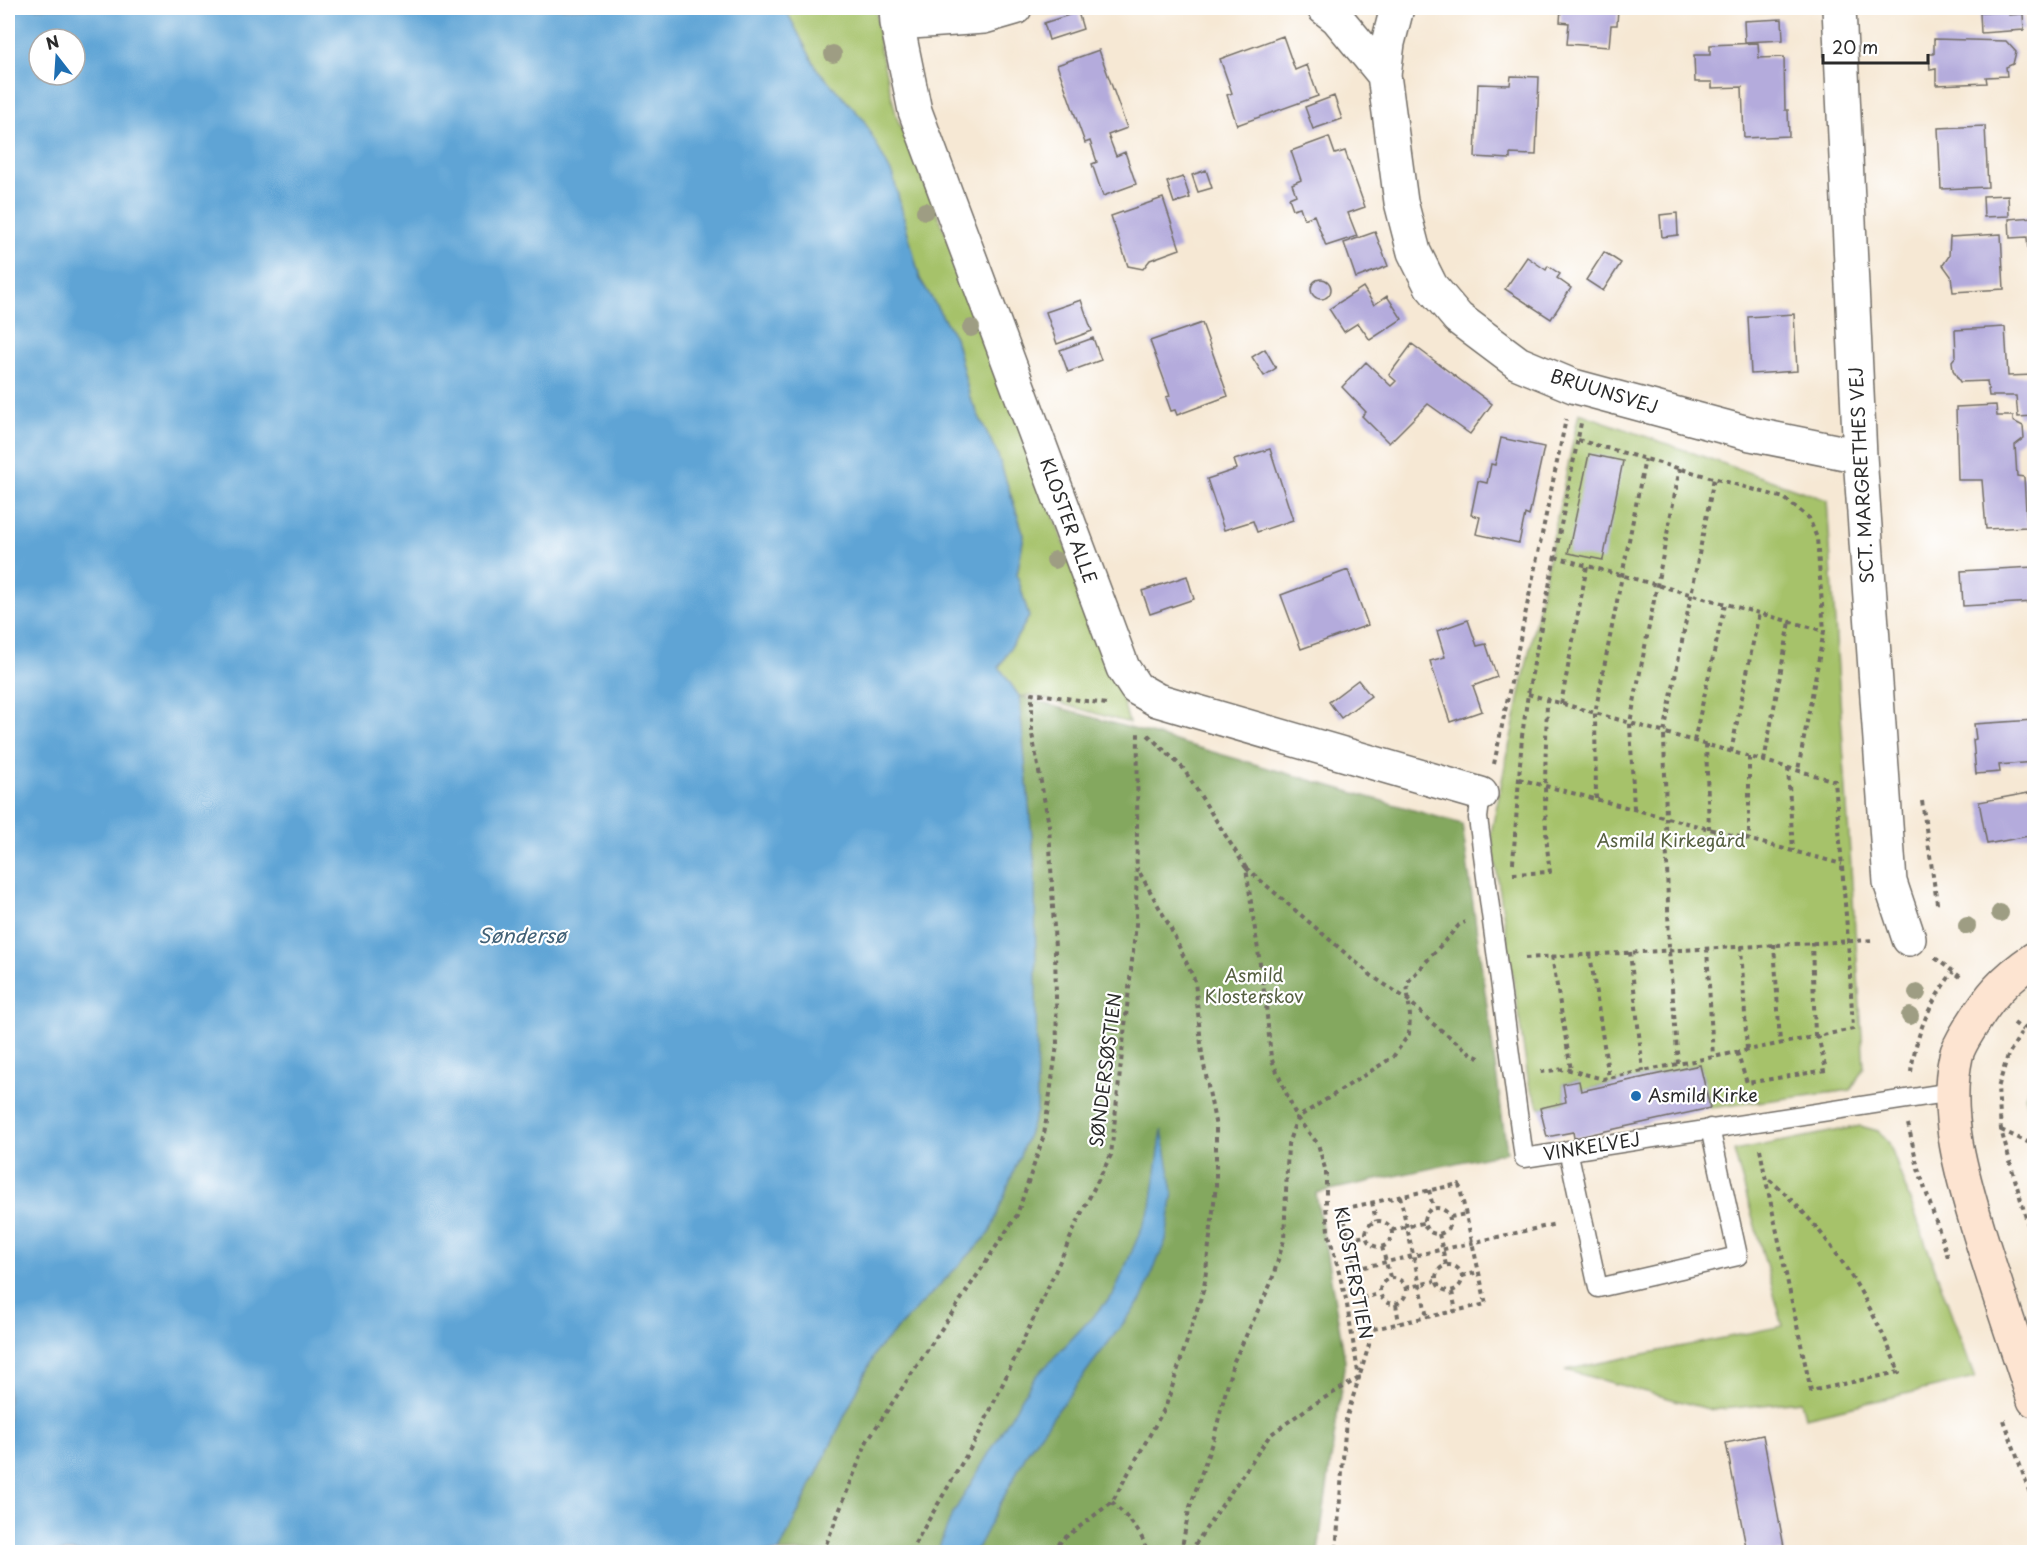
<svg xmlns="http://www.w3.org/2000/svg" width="2042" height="1560" font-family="'Playpen Sans',sans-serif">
<rect width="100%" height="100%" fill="#fff"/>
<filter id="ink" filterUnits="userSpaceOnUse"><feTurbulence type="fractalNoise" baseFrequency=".0167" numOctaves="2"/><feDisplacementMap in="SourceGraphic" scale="12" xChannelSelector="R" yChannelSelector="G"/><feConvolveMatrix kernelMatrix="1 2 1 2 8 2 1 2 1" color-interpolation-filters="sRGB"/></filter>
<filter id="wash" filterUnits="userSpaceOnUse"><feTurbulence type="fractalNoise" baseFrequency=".008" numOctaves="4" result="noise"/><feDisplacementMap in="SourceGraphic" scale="24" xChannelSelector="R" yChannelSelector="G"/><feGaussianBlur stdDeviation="1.35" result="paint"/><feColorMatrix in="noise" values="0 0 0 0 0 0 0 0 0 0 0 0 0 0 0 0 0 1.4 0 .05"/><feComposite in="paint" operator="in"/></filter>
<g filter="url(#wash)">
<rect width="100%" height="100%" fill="#f6e8d4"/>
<path fill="#a6c26a" stroke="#68764a" stroke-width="1.5" d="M780,8H876L880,49L897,118L957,260L1121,694L1129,723L1034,696H1019L999,667L1029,617L1017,575L1024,535L997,453L970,398L955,337L920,279L893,176L863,120L817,69L788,14Z
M1579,413L1827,500L1864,1067L1851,1090L1710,1108L1700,1065L1581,1091L1578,1081L1563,1084L1566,1102L1540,1108L1529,1084L1491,833Z
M2034,1075V1132L2025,1097Z
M1860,1126L1878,1131L1889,1143L1975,1378L1805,1417L1801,1401L1712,1410L1565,1370L1783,1326L1734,1151Z"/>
<path fill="#84a85e" stroke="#586a44" stroke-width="1.5" d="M1019,696L1462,824L1507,1152L1316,1193L1345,1360L1318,1552H779L876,1351L990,1233L1035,870Z"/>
<path fill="#5fa4d5" stroke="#456880" stroke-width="1.5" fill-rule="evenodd" d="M8,8H780L788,14L817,69L863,119L893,176L920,279L955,337L970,398L997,453L1024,535L1017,575L1029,617L999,667L1019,696L1035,870L1037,1111L990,1233L876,1351L779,1552H8ZM39,39H75V75H39Z
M1162,1130L1173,1192L1166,1240L1141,1300L1095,1360L1028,1451L975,1552H937L952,1515L1032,1381L1113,1295L1151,1207Z"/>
<g id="blocks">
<path fill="#b4abdc" d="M1561,8H1618L1617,25H1611L1609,47L1567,44L1569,23L1560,22Z
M1078,12L1083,29L1049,40L1044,23Z
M2009,12V15L2023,14L2024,30L1981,33L1980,13Z
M1782,19L1783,40L1745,42L1744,21Z
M1283,36L1295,70L1307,65L1318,96L1237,125L1227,95L1232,93L1220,59Z
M1934,39L2006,41L2016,52L2013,64L2006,67L2007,76L1986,77L1987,83L1936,85V69L1930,70L1929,54H1934Z
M1758,43L1759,58L1784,57L1785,110H1788L1789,136L1744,138L1742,87L1712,88V82H1695L1694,55H1710V45Z
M1099,50L1127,128L1108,135L1116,156L1125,152L1136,184L1103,196L1092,164L1097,162L1090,141L1085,143L1057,65Z
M1511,76L1539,77L1536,155L1510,154V159L1475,157L1478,84L1510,85Z
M1334,96L1342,119L1313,129L1305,107Z
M1985,126L1988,187L1941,189L1938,128Z
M1329,137L1335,154L1345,151L1365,207L1348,213L1357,236L1326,246L1314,215L1304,219L1300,207L1293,209L1289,198L1296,195L1292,184L1301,180L1291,151Z
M1206,170L1212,188L1198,192L1192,175Z
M1183,177L1190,198L1174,203L1167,182Z
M2008,195L2009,216L1984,217L1983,196Z
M1163,198L1180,249L1150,260L1143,269L1128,266L1111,216Z
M1677,213L1678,235L1662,237L1660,215Z
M2034,217V250H2028L2027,237L2010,238L2009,219Z
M1375,232L1388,266L1356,278L1344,243Z
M2001,234L2004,289L1953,292L1951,276L1943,265L1949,256L1950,237Z
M1604,252L1621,263L1603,291L1586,280Z
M1527,257L1546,270L1548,266L1560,274L1557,278L1571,288L1551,319L1505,289Z
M1311 289a10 10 0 1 1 20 0a10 10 0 1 1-20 0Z
M1363,287L1374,305L1387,296L1402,319L1370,340L1358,323L1344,332L1329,309Z
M1081,300L1092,331L1057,344L1046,312Z
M1794,314L1797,371L1751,374L1748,317Z
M1202,323L1228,396L1177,415L1175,410L1171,411L1166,397L1170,396L1150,341Z
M2005,327L2008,376L2034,375V416L2018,417L2016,396H1989L1987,381L1960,382L1953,370L1952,361L1956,356L1955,330Z
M1093,338L1101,360L1068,372L1060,350Z
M1412,344L1492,404L1470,434L1428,404L1389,443L1362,416L1366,412L1342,387L1366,362L1391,386L1396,381L1389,375Z
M1265,349L1276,368L1264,376L1252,357Z
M1996,405L1997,416H2013V421L2023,426L2024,438L2015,445L2017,476L2024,477L2027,527L1986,529L1982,480H1958L1956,407Z
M1501,438L1544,447L1529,516L1525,514L1519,543L1476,534L1480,517L1471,515L1478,481L1487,483L1491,464L1495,465Z
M1270,449L1293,520L1257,532L1253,521L1224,530L1207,479L1237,469L1234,460Z
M1589,454L1623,461L1603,560L1568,553Z
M2034,567V602L1963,606L1961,571Z
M1348,570L1368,625L1301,649L1281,595Z
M1187,576L1194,599L1150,614L1142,591Z
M1468,620L1477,646L1486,644L1497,677L1473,686L1482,711L1450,722L1430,661L1445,657L1437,631Z
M1358,680L1371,696L1341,718L1329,702Z
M2034,720V762L1999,765L2000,772L1976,774L1973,740L1976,739L1974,724Z
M2034,792V835L1987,844L1979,802Z
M1700,1065L1710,1108L1574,1138L1573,1132L1547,1137L1540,1108L1566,1102L1563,1084L1579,1081L1581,1091Z
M1763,1435L1785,1552H1747L1726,1443Z"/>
</g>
</g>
<g filter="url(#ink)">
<use href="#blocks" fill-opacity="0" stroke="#726d66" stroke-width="1.5"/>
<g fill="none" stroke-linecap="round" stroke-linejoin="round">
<defs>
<path id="lane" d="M1481,794L1478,818L1524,1158L1952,1092
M1568,1150L1598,1288L1738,1256L1710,1128"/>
<path id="street" d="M896,8L897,23L915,111L1123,668L1136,688L1157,700L1481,794
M1324,8L1337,18L1384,75L1401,202L1414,252L1431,286L1458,318L1518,363L1573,386L1751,434L1860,456
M1839,8L1860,456L1890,882L1909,939
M897,23L984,17L1015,8
M1384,75L1388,43L1397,8"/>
<path id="secondary" d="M2034,959C2003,980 1990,996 1970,1028C1965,1036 1958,1047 1956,1056C1943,1115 1963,1179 1980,1235C1997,1290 2016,1345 2034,1400"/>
</defs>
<use href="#lane" stroke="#726d66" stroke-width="21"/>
<use href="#street" stroke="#726d66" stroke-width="36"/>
<use href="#secondary" stroke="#726d66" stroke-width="36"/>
<path stroke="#726d66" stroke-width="4" stroke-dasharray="4.5 4.5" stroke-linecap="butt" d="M1578,440L1784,498L1809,518L1817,538L1824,631L1798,770
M1555,557L1824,631
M1528,694L1835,781L1848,940L1853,1029L1603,1079L1566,1069L1540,1072
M1561,704L1587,566
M1148,735L1183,768L1246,868L1266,1005L1271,1058L1297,1118L1318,1144L1326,1172V1206L1328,1231L1346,1299L1359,1378L1346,1419L1336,1552
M1694,741L1725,604
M1706,744L1709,829
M1731,752L1759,613
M1749,757V839
M1764,761L1790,622
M1494,764L1566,419
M1788,768L1793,851
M1519,779L1842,864
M1596,799L1595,713L1645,459
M1922,801L1937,903L1935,905
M1634,809L1630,723L1680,468
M1513,863L1522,736L1528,694L1581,423
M1246,868L1372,976L1408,1000L1432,1023L1473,1055L1483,1060
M1513,874L1550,872C1542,816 1546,757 1547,700
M1812,942L1815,1036
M1774,944L1780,1043
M1741,946L1747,1050
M1707,948L1713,1057
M1630,952L1643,1071
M1590,954L1609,1078
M1552,956L1571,1070
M1525,958L1874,940
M1935,958L1963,979
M2034,1020L2023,1030L2008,1055L1998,1088L2001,1130L2034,1246
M2014,1023L2023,1030
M1737,1052L1747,1083L1826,1070L1818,1036
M1678,1064L1669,950L1664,733L1714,478
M1911,1072C1916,1033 1930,1002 1953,972
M1908,1124L1918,1168L1949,1260
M2001,1130L2034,1145
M1760,1149L1765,1176L1811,1391L1899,1372C1869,1297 1828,1228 1765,1176
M1459,1184L1486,1304L1369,1330L1342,1209Z
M1429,1190L1433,1207
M1400,1196L1427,1317
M1372,1202L1376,1221
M1424 1221a13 13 0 1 1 26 0a13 13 0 1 1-26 0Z
M1450,1217L1466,1214
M1366 1234a13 13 0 1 1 26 0a13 13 0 1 1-26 0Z
M1392,1230L1423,1223
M1439,1234L1446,1265
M1349,1239L1366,1236
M1382,1247L1390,1277
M1436 1278a13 13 0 1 1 26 0a13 13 0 1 1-26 0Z
M1355,1269L1556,1224
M1462,1276L1479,1272
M1380 1291a13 13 0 1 1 26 0a13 13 0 1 1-26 0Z
M1406,1288L1435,1281
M1452,1292L1456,1311
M1362,1298L1379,1294
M1396,1304L1399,1323
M2004,1420L2034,1505
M1112,1502C1126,1516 1143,1532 1147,1552
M823,1552L867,1441L1017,1215L1044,1135L1057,1045L1055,949L1049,825L1032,734V693L1106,704
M910,1552L980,1432L1046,1292L1082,1212L1111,1155L1136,924L1138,730
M1053,1552L1062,1540L1112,1502L1166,1406L1204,1288L1216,1185V1127L1202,1055L1195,981L1169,925L1137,868
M1181,1552L1189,1510L1214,1437L1233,1363L1271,1283L1284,1240L1288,1144L1297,1118L1393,1057L1409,1034L1410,1016L1407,983L1459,925L1465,922
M1190,1552L1270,1435L1312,1405L1359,1378L1369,1345V1330"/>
<use href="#lane" stroke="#fff" stroke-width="18"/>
<use href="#street" stroke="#fff" stroke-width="33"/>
<use href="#secondary" stroke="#fde4d1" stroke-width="33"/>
</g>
<g fill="#9e9d83">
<circle cx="833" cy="54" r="9"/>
<circle cx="925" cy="211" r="9"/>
<circle cx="971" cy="328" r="9"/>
<circle cx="1055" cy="560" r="9"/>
<circle cx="2000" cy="913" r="9"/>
<circle cx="1967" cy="926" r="9"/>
<circle cx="1917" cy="993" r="9"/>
<circle cx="1910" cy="1016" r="9"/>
</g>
</g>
<circle fill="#1f6fb2" stroke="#fff" stroke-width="2" cx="1636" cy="1096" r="6"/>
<g text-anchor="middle" stroke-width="4.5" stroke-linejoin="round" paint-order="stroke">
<g font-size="18" fill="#2b2b2b" stroke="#fff">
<text transform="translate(1604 392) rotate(17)" y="6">BRUUNSVEJ</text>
<text transform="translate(1862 475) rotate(-93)" y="6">SCT. MARGRETHES VEJ</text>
<text transform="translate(1068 521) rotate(70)" y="6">KLOSTER ALLE</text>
<text transform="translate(1106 1070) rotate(-83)" y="6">SØNDERSØSTIEN</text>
<text transform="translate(1592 1147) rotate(-9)" y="6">VINKELVEJ</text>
<text transform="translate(1353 1273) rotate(79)" y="6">KLOSTERSTIEN</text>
</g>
<g font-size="18" fill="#566041" stroke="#fff">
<text x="1671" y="847">Asmild Kirkegård</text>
<text x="1254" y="982">Asmild<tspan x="1254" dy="21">Klosterskov</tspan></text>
</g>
<g font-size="18" fill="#2b2b2b" stroke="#fff" text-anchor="start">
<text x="1648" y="1102">Asmild Kirke</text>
</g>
<g font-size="20" font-style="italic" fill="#426177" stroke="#fff">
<text x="522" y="943">Søndersø</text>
</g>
</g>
<rect width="2042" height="1560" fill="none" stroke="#fff" stroke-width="30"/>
<g transform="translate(57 57) rotate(343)"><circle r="28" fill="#ffffff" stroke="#aaaaaa" stroke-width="1.5"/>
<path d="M0-4.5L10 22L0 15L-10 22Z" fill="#1f6fb2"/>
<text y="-9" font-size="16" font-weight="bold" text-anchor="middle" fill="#2b2b2b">N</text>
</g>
<path d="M1823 54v9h105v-9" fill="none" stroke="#2b2b2b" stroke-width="3"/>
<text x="1832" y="54" font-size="18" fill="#2b2b2b" stroke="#ffffff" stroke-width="4.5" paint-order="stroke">20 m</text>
</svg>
